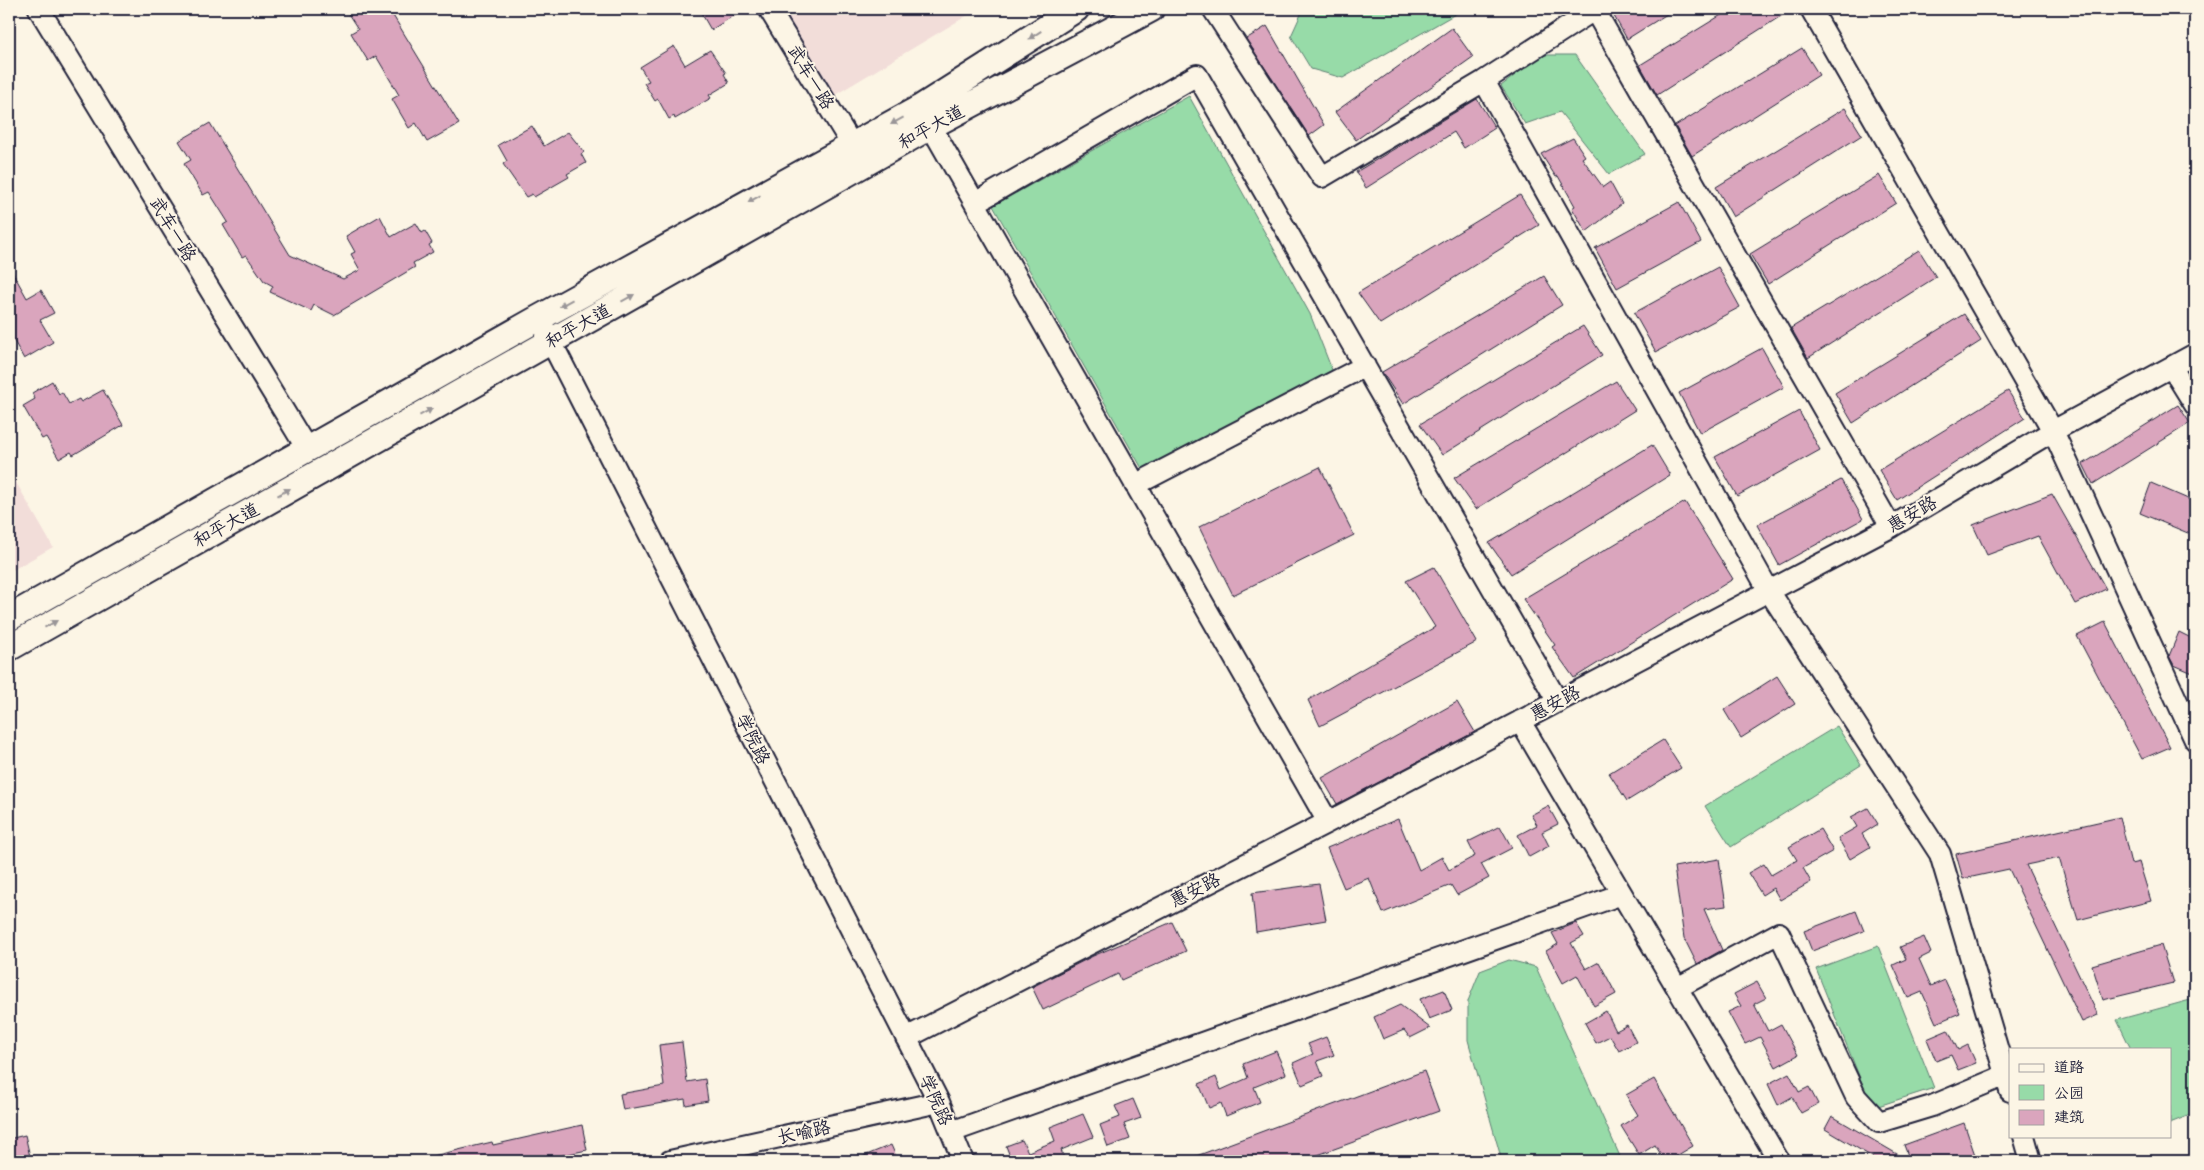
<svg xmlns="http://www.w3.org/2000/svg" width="2204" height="1170" font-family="'Playpen Sans','LXGW WenKai TC',sans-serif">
<rect width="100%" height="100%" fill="#fcf5e5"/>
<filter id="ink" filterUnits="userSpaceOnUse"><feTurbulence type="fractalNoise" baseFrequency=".02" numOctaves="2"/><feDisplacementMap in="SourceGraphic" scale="10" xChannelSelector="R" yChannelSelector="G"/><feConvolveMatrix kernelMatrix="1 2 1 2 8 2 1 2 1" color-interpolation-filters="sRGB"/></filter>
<g filter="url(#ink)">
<path fill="#f2ddd9" d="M782,9H978L835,95Z
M9,470L53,547L9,572Z"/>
<path fill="#97dba8" stroke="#5c7e72" d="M1308,9H1464L1343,78L1311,69L1291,36L1302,12Z
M1541,55H1575L1645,154L1609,174L1560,112L1525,124L1501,86Z
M1189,96L1310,314L1334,375L1144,472L993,206Z
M1837,726L1861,765L1731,847L1705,806Z
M1878,946L1934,1088L1872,1108L1816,969Z
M1509,960L1536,967L1622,1161H1502L1468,1040V1001L1480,971Z
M2194,999L2195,1113L2170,1123V1049H2131L2117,1020Z"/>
<path fill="#daa5bd" stroke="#22223b" d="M345,9H389L459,124L427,142L416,123L409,128L392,99L399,95L376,56L368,61L351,33L358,29Z
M699,9H744L711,30Z
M1610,9H1675L1627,39Z
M1731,9H1792L1657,95L1640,65Z
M1267,26L1324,125L1309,136L1246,39Z
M1452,28L1473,57L1356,140L1335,112Z
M674,46L685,65L710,50L726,73L724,74L729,83L709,95L711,98L675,119L674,116L669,119L658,99L655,101L644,83L649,81L640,67Z
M1802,48L1819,75L1692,156L1675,126Z
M1477,99L1495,128L1464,148L1454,132L1366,188L1356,172Z
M1845,108L1862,135L1733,217L1716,187Z
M210,123L290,255L343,279L360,270L351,254L355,252L346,236L380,216L391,237L416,223L422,233L425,231L432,243L429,245L433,252L413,263L415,267L334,315L314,305L311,311L270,292L273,286L264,281L246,255L242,257L223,225L228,222L209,192L203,195L184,164L191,160L179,141Z
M532,126L544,146L568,132L584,152L581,154L586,163L567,174L569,177L534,197L532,194L526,197L503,164L507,161L498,145Z
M1573,138L1585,156L1582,158L1603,187L1610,182L1622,204L1586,232L1572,208L1575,206L1558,176L1556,177L1541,154Z
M1879,175L1896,203L1768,284L1750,254Z
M1520,195L1539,225L1380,324L1358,293Z
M1679,202L1701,242L1617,288L1595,248Z
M1919,250L1936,277L1808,358L1791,328Z
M9,266L27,298L41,290L54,313L40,320L53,342L24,359L9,332Z
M1718,267L1740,307L1656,352L1634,313Z
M1544,276L1562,305L1403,404L1382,372Z
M1964,314L1981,341L1853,423L1835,393Z
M1583,326L1602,355L1442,455L1420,424Z
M1762,348L1784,387L1700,433L1679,393Z
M52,381L59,394L62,392L69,404L79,399L81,402L103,390L123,425L73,455L71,452L59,459L46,437L42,439L23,406L35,399L32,393Z
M1616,381L1635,410L1476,509L1454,478Z
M2008,391L2025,418L1897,500L1879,470Z
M2178,405L2190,423L2093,484L2083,464Z
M1799,411L1820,450L1737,496L1715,457Z
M1652,445L1670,475L1511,574L1489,543Z
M1320,467L1354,535L1233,595L1199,527Z
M1841,480L1863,519L1779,565L1757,525Z
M2151,483L2195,502V536L2140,513Z
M2052,494L2106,589L2075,604L2038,536L1987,555L1973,525Z
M1685,502L1733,579L1574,678L1552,647L1555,645L1523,599Z
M1434,567L1477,642L1320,726L1308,700L1435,627L1406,581Z
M2105,622L2170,747L2142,759L2077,636Z
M2179,632L2195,640V674L2174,665L2169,656Z
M1777,676L1795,704L1741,738L1724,710Z
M1457,702L1475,732L1337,804L1322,778Z
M1663,740L1681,768L1627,801L1609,773Z
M1548,806L1558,824L1542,832L1549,846L1529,857L1518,835L1537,825L1531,815Z
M1868,808L1878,824L1862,834L1870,847L1850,859L1838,838L1857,827L1851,817Z
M2120,817L2131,864L2139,862L2151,901L2078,920L2059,858L2026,865L2098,1015L2082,1022L2009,869L1963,879L1956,854Z
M1398,819L1419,870L1442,857L1449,870L1475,856L1468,842L1500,826L1512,848L1481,864L1489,878L1457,895L1451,885L1383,913L1369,878L1344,888L1327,848Z
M1820,829L1833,851L1803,868L1811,882L1780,900L1773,888L1762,895L1748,873L1764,864L1771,875L1797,860L1789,847Z
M1719,859L1726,906L1704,909L1722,950L1697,964L1684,938L1674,867Z
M1319,884L1326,920L1256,932L1252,893Z
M1856,911L1864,931L1812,951L1804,931Z
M1172,922L1186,951L1121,980L1118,974L1043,1010L1032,987L1093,956Z
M1576,923L1584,936L1571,943L1586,969L1599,962L1616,994L1594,1006L1577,975L1563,983L1546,951L1558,944L1552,933Z
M1924,937L1931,953L1919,959L1931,986L1945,980L1960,1013L1936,1023L1922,992L1908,998L1893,965L1906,959L1900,947Z
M2161,945L2173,983L2103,1000L2092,965Z
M1757,982L1766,998L1754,1004L1768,1031L1781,1024L1798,1055L1776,1067L1760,1037L1745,1044L1728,1012L1741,1006L1734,994Z
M1444,990L1452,1010L1429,1019L1420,999Z
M1400,1005L1430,1028L1410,1038L1404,1030L1383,1039L1374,1017Z
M1606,1011L1616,1031L1627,1025L1636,1042L1619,1051L1610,1036L1596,1043L1585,1023Z
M1948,1030L1958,1050L1968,1045L1976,1063L1958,1070L1951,1055L1936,1061L1927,1039Z
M1326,1037L1334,1055L1317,1061L1323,1076L1302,1085L1293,1063L1313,1054L1308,1044Z
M682,1042L687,1082L705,1079L708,1101L686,1105L685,1099L623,1110L620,1094L664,1086L659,1045Z
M1276,1051L1286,1074L1254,1087L1260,1102L1226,1116L1221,1103L1209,1108L1199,1084L1216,1077L1221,1090L1248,1078L1243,1064Z
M1424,1071L1439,1111L1301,1161H1183Z
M1789,1073L1799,1092L1809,1087L1818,1104L1801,1113L1792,1097L1778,1105L1768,1084Z
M1654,1079L1693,1146L1668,1161H1665L1655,1145L1639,1155L1621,1126L1638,1115L1626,1095Z
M1133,1099L1141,1118L1124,1124L1130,1139L1108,1147L1100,1125L1120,1117L1115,1106Z
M1083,1114L1093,1137L1061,1150L1065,1161H1007L1011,1159L1006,1146L1022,1140L1028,1152L1055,1141L1050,1127Z
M1832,1116L1909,1161H1879L1825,1129Z
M1964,1123L1975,1155L1956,1161H1910L1904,1145Z
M582,1125L587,1150L535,1161H433V1156L492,1142L493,1145Z
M25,1135L31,1161H9V1139Z
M891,1145L898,1161H852Z"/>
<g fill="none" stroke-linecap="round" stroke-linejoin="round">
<defs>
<path id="minor" d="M39,9L307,449
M769,9L852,145
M1213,9L1322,177L1484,81
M1594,9L1891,527
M1811,9L2053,431L2195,740
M1594,10L1484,81L1769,591L1940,854L2010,1091
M924,114L1328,822
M975,203L1197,75L1558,702
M539,318L939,1102L963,1161
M2172,368L2195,405
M1135,485L1365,366
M1520,721L1779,1161
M1677,988L1779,933L1856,1097L1879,1122L1932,1106L2006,1075
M906,1038L1328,822L1891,527L2053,431L2195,354
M951,1132L1622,894
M2024,1136L2031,1161
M670,1161L939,1102"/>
<path id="major" d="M9,618L539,318L920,108L1076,9
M9,648L931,126L1151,9"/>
</defs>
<use href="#minor" stroke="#22223b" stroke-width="24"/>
<use href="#major" stroke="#22223b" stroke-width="29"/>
<use href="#minor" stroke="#fcf5e5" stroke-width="20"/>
<use href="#major" stroke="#fcf5e5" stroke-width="25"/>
</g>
<defs><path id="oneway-solid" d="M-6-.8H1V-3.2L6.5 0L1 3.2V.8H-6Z" transform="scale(1.25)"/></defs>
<g fill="#9a9698">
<use href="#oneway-solid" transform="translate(1035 35) rotate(147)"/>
<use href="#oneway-solid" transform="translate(897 121) rotate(151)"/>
<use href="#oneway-solid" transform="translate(754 199) rotate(151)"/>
<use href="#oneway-solid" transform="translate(628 298) rotate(-29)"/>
<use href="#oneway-solid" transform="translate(566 303) rotate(151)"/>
<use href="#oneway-solid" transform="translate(426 412) rotate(-29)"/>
<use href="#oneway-solid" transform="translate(284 492) rotate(-29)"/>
<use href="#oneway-solid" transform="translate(51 624) rotate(-29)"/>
</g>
</g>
<g text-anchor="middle" stroke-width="4" stroke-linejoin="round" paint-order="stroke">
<g font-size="18" fill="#22223b" stroke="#fcf5e5">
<text transform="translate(811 77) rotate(59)" y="6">武车一路</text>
<text transform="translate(931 127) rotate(-29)" y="6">和平大道</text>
<text transform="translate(173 229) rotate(59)" y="6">武车一路</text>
<text transform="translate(578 326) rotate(-29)" y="6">和平大道</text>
<text transform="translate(1912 514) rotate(-30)" y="6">惠安路</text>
<text transform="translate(226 525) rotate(-29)" y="6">和平大道</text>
<text transform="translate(1555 703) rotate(-28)" y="6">惠安路</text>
<text transform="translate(753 739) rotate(63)" y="6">学院路</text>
<text transform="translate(1195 890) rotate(-27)" y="6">惠安路</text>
<text transform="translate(936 1100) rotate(65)" y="6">学院路</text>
<text transform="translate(804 1132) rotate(-12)" y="6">长喻路</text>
</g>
</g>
<rect width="2204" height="1170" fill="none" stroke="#fcf5e5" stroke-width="30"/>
<rect x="15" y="15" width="2174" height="1140" fill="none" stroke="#22223b" stroke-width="2" filter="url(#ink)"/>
<rect x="2009" y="1048" width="162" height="90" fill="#fcf5e5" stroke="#a5a1a1"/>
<rect x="2019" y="1064" width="25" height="8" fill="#fcf5e5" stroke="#a5a1a1"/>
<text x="2054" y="1072" font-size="15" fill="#22223b">道路</text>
<rect x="2019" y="1085" width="25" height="15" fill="#97dba8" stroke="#a5a1a1"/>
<text x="2054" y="1098" font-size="15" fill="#22223b">公园</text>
<rect x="2019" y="1110" width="25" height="15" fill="#daa5bd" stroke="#a5a1a1"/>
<text x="2054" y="1122" font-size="15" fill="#22223b">建筑</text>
</svg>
